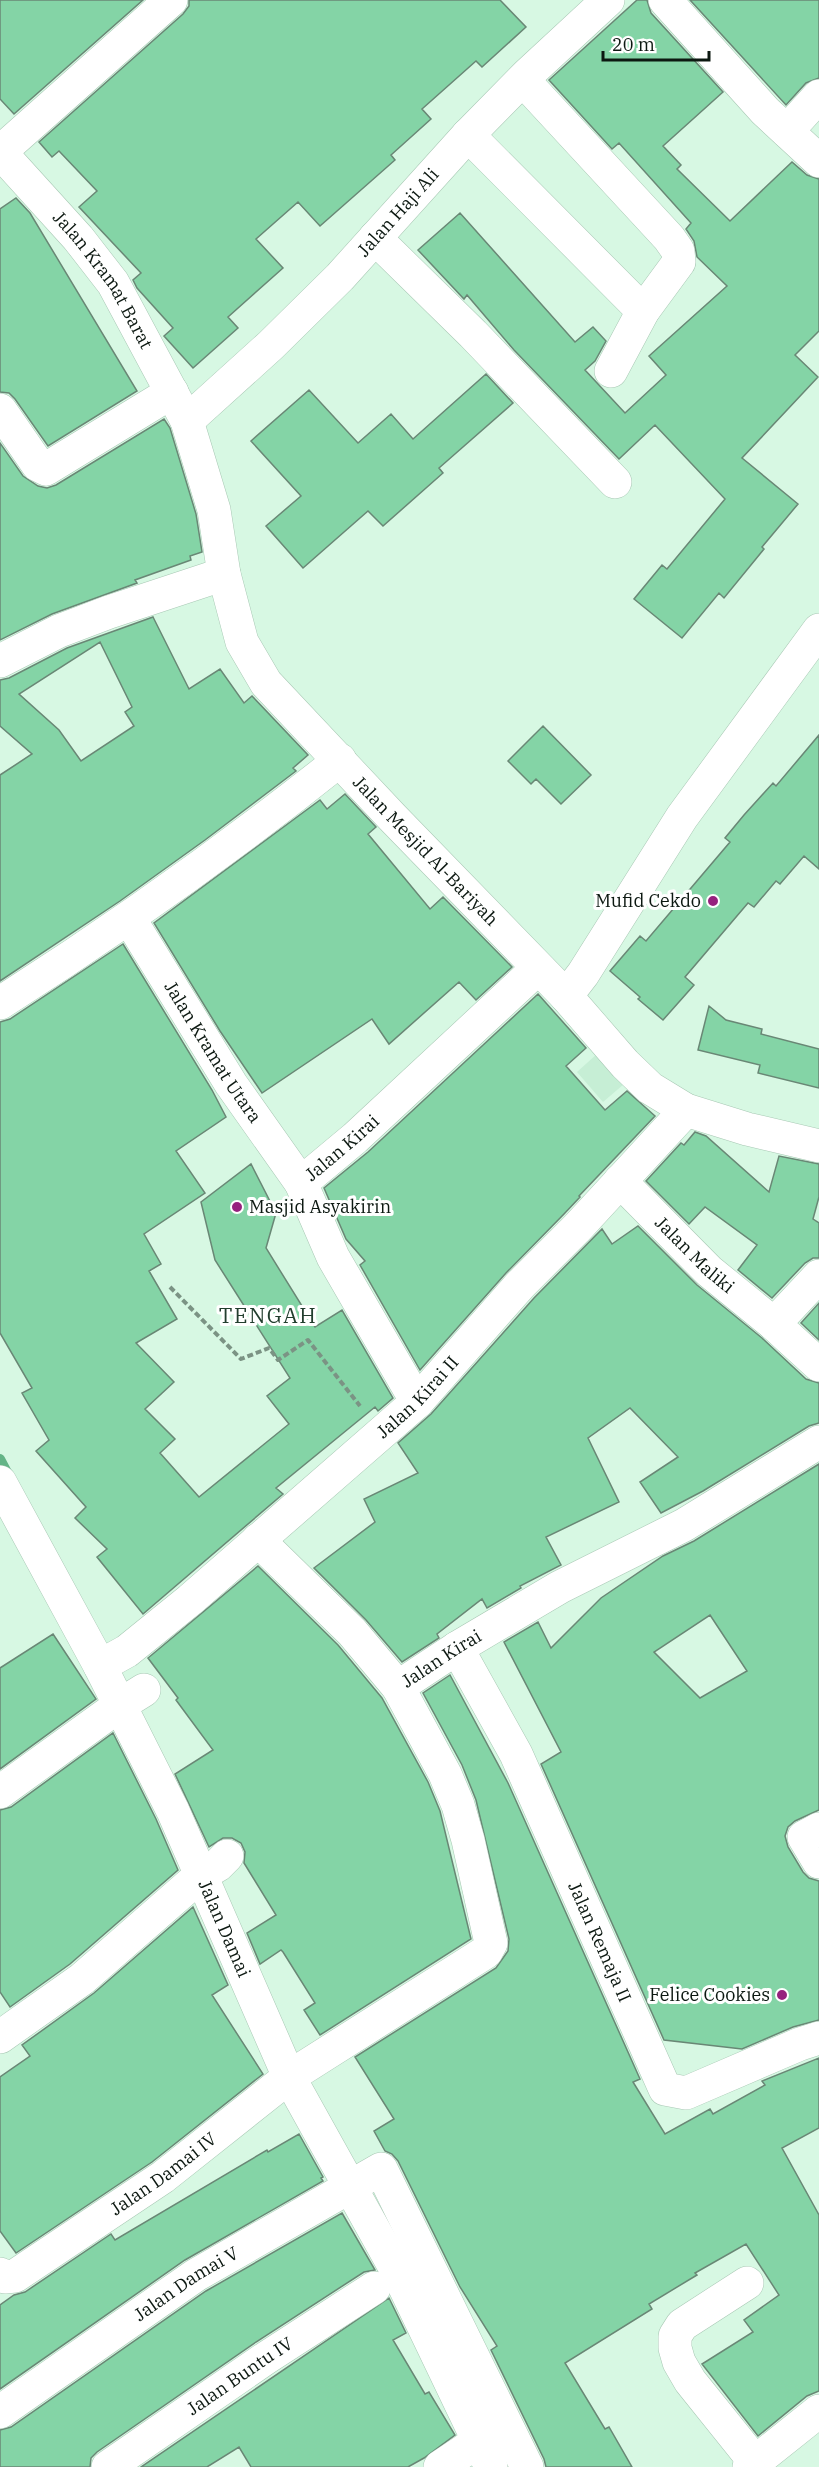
<svg xmlns="http://www.w3.org/2000/svg" width="819" height="2467" font-family="'IBM Plex Serif',serif">
<rect width="100%" height="100%" fill="#d7f8e3"/>
<path fill="#c6eed5" d="M597,1054L624,1084L603,1102L577,1072Z"/>
<g fill="none" stroke-linecap="round" stroke-linejoin="round">
<path stroke="#64b487" stroke-width="10" d="M0,1459L10,1478"/>
</g>
<path fill="#84d4a6" stroke="#698775" stroke-width="1.5" fill-rule="evenodd" d="M0,0H143L14,114L0,99Z
M189,0H500L526,27L482,67L476,61L422,109L431,119L391,155L395,160L320,226L298,202L256,239L283,268L228,317L238,328L193,368L164,336L173,328L137,288L133,280L141,273L79,207L97,191L59,151L52,157L39,142L183,14L189,6Z
M637,0H647L651,13L723,92L663,146L681,165L677,169L730,221L792,162L807,175L819,179V331L795,355L818,377L742,458L798,504L762,547L764,549L724,598L719,593L682,638L634,599L662,565L667,569L725,499L655,425L619,459L514,350L467,295L464,299L418,250L460,213L575,342L593,327L606,341L595,361L585,370L625,413L666,375L649,356L727,286L697,257L694,241L686,229L691,223L619,143L612,149L549,80Z
M690,0H819V78L806,83L786,105Z
M16,198L30,213L137,391L48,446L15,399L9,393L0,392V209Z
M486,374L513,403L439,468L443,473L383,526L368,511L303,568L266,526L301,496L251,441L309,390L358,443L391,414L413,439Z
M164,419L170,428L196,514L202,552L190,556L191,560L135,580L137,583L52,614L0,640V443L23,476L38,486L47,488L56,485Z
M153,617L189,689L220,669L244,703L252,696L308,755L293,768L296,771L205,840L120,901L0,981V775L32,754L0,726V680L9,678L67,648ZM100,642L132,707L125,712L134,726L81,761L59,730L19,694Z
M543,726L591,775L561,804L536,779L531,784L508,761Z
M819,735V869L804,856L780,884L776,881L754,907L748,903L685,977L694,985L663,1020L638,999L640,997L610,971L640,936L646,941L730,842L725,838L744,815L773,783L776,786Z
M345,794L376,827L368,834L430,909L443,897L512,967L476,1000L459,982L389,1044L372,1019L262,1093L220,1031L154,923L320,800L327,809Z
M123,944L212,1090L226,1117L176,1151L205,1193L144,1234L161,1264L149,1271L177,1319L136,1343L174,1382L145,1409L175,1439L160,1453L199,1497L289,1424L267,1396L290,1378L215,1260L201,1202L251,1164L276,1213L266,1248L315,1327L342,1310L393,1398L378,1411L375,1407L276,1488L283,1494L143,1614L97,1557L107,1549L75,1518L86,1507L36,1451L49,1440L22,1393L32,1388L0,1333V1022L10,1019Z
M538,994L586,1048L566,1066L605,1110L627,1091L655,1116L579,1196L580,1197L564,1214L506,1273L420,1370L360,1265L365,1261L346,1239L324,1188L368,1152Z
M709,1006L726,1020L762,1029L761,1034L819,1049V1088L758,1073L760,1065L698,1050Z
M695,1132L706,1136L769,1192L779,1156L819,1164V1197L813,1219L819,1223V1258H813L805,1263L772,1298L738,1270L757,1245L705,1207L689,1224L646,1181L681,1143L684,1145Z
M638,1226L697,1285L762,1338L806,1379L819,1383V1423L809,1426L703,1491L661,1513L640,1482L678,1457L630,1408L588,1438L619,1502L546,1537L561,1565L520,1586L521,1588L487,1608L482,1599L437,1634L439,1638L402,1662L366,1620L314,1568L375,1522L364,1499L418,1473L398,1443L431,1414L534,1298L602,1229L612,1244Z
M819,1303V1340L801,1323Z
M819,1464V1810L795,1821L788,1827L785,1836L788,1847L803,1872L809,1878L819,1881V2020L793,2027L742,2049L664,2040L541,1764L561,1752L504,1642L538,1622L551,1648L601,1598L663,1556L694,1541ZM710,1615L747,1671L700,1698L654,1652Z
M258,1566L338,1645L382,1698L428,1782L440,1811L471,1939L320,2035L304,2010L315,2003L283,1952L281,1950L260,1964L247,1933L276,1915L244,1863L245,1852L241,1843L232,1838H223L209,1847L175,1774L213,1750L176,1700L178,1698L148,1658Z
M53,1634L96,1699L0,1769V1668Z
M450,1675L508,1783L640,2079L633,2082L665,2134L710,2109L713,2114L765,2085L762,2081L819,2058V2128L782,2148L819,2215V2391L807,2396L758,2436L702,2364L753,2332L744,2320L779,2295L746,2244L695,2273L697,2275L649,2304L652,2309L565,2363L605,2429L609,2427L632,2467H546L544,2459L491,2350L497,2346L460,2287L398,2161L392,2154L385,2151L374,2131L394,2119L355,2057L496,1968L508,1951L509,1939L476,1800L462,1765L423,1693Z
M113,1733L156,1819L178,1870L70,1964L10,2007L0,1992V1810L11,1807Z
M193,1907L228,1985L212,1995L263,2074L152,2162L16,2253L0,2231V2077L30,2056L22,2045L94,1993Z
M299,2134L323,2177L321,2178L323,2181L185,2260L0,2389V2305L14,2295L25,2292L111,2234L115,2240L267,2150L268,2152Z
M342,2213L375,2270L364,2272L256,2342L97,2452L91,2458L90,2467H0V2430L11,2427L206,2291Z
M389,2298L406,2333L393,2340L425,2394L429,2392L455,2435L424,2458L408,2467H251L239,2447L207,2467H141Z"/>
<g fill="none" stroke-linecap="round" stroke-linejoin="round">
<defs>
<g id="street">
<path d="M665,0L765,111L819,161"/>
<path d="M523,80L669,238L678,251L679,262L643,311L611,371"/>
<path d="M787,131L819,96"/>
<path d="M468,135L643,311"/>
<path id="s1" d="M0,152L78,238L113,283L187,421L214,510L224,574L242,642L266,683L393,818L566,996L625,1064L650,1088L686,1110L747,1129L819,1146"/>
<path d="M0,152L171,0"/>
<path d="M375,238L473,334L615,482"/>
<path d="M0,410L38,465L46,469L172,392"/>
<path id="s2" d="M187,421L271,345L340,277L468,135L528,74L608,0"/>
<path d="M0,661L59,631L109,612L224,574"/>
<path id="s3" d="M129,918L231,1084L301,1183L333,1257L417,1402"/>
<path d="M566,996L583,974L682,817L819,630"/>
<path d="M0,1003C118,928 231,847 340,760"/>
<path id="s4" d="M620,1181L709,1271L774,1324"/>
<path id="s5" d="M301,1183L355,1138L538,968"/>
<path d="M819,1276L774,1324L819,1365"/>
<path id="s6" d="M0,1482L100,1666L173,1811L289,2077L398,2273L491,2467"/>
<path id="s7" d="M457,1648L516,1754L665,2089L686,2093L800,2044L819,2038"/>
<path id="s8" d="M100,1666L127,1651L190,1600L417,1402L520,1285L578,1227L686,1110"/>
<path id="s9" d="M398,1687L457,1648L560,1587L684,1525L819,1442"/>
<path d="M0,1792L120,1705L144,1690"/>
<path d="M819,1829L804,1837L819,1862"/>
<path d="M0,2037L82,1979L201,1875L218,1865L227,1856"/>
<path id="s10" d="M0,2274L5,2277L15,2276L163,2177L289,2077L486,1952L491,1943L468,1840L458,1805L445,1774L398,1687L352,1632L258,1540"/>
<path d="M747,2283L682,2325L675,2336V2348L679,2362L690,2381L755,2462"/>
<path id="s11" d="M0,2412L196,2275L381,2169L527,2467"/>
<path id="s12" d="M108,2467L266,2358L374,2288"/>
<path d="M440,2467L495,2430"/>
<path d="M749,2467L819,2411"/>
</g>
</defs>
<use href="#street" stroke="#a8c8b4" stroke-width="34"/>
<path stroke="#7b9384" stroke-width="4" stroke-dasharray="6 3" stroke-linecap="butt" d="M170,1287L241,1359L269,1348L278,1360L308,1340L360,1406"/>
<use href="#street" stroke="#fff" stroke-width="33"/>
</g>
<g fill="#96217e" stroke="#fff" stroke-width="2">
<circle cx="713" cy="901" r="6"/>
<circle cx="237" cy="1207" r="6"/>
<circle cx="782" cy="1995" r="6"/>
</g>
<g text-anchor="middle" stroke-width="6" stroke-linejoin="round" paint-order="stroke">
<g font-size="18" fill="#0c1811" stroke="#fff">
<text dy="6" stroke="none"><textPath href="#s2" startOffset="297">Jalan Haji Ali</textPath></text>
<text dy="6" stroke="none"><textPath href="#s1" startOffset="165">Jalan Kramat Barat</textPath></text>
<text dy="6" stroke="none"><textPath href="#s1" startOffset="837">Jalan Mesjid Al-Bariyah</textPath></text>
<text dy="6" stroke="none"><textPath href="#s3" startOffset="158">Jalan Kramat Utara</textPath></text>
<text dy="6" stroke="none"><textPath href="#s5" startOffset="54">Jalan Kirai</textPath></text>
<text dy="6" stroke="none"><textPath href="#s4" startOffset="105">Jalan Maliki</textPath></text>
<text dy="6" stroke="none"><textPath href="#s8" startOffset="417">Jalan Kirai II</textPath></text>
<text dy="6" stroke="none"><textPath href="#s9" startOffset="52">Jalan Kirai</textPath></text>
<text dy="6" stroke="none"><textPath href="#s6" startOffset="500">Jalan Damai</textPath></text>
<text dy="6" stroke="none"><textPath href="#s7" startOffset="327">Jalan Remaja II</textPath></text>
<text dy="6" stroke="none"><textPath href="#s10" startOffset="196">Jalan Damai IV</textPath></text>
<text dy="6" stroke="none"><textPath href="#s11" startOffset="226">Jalan Damai V</textPath></text>
<text dy="6" stroke="none"><textPath href="#s12" startOffset="160">Jalan Buntu IV</textPath></text>
</g>
<g font-size="18" fill="#0c1811" stroke="#fff" text-anchor="end">
<text x="701" y="907">Mufid Cekdo</text>
<text x="249" y="1213" text-anchor="start">Masjid Asyakirin</text>
<text x="770" y="2001">Felice Cookies</text>
</g>
<g font-size="21" letter-spacing="1.5" fill="#223e2e" stroke="#fff">
<text x="268" y="1323">TENGAH</text>
</g>
</g>
<path d="M603 51v9h106v-9" fill="none" stroke="#0c1811" stroke-width="3"/>
<text x="612" y="51" font-size="18" fill="#0c1811" stroke="#ffffff" stroke-width="4.5" paint-order="stroke">20 m</text>
</svg>
